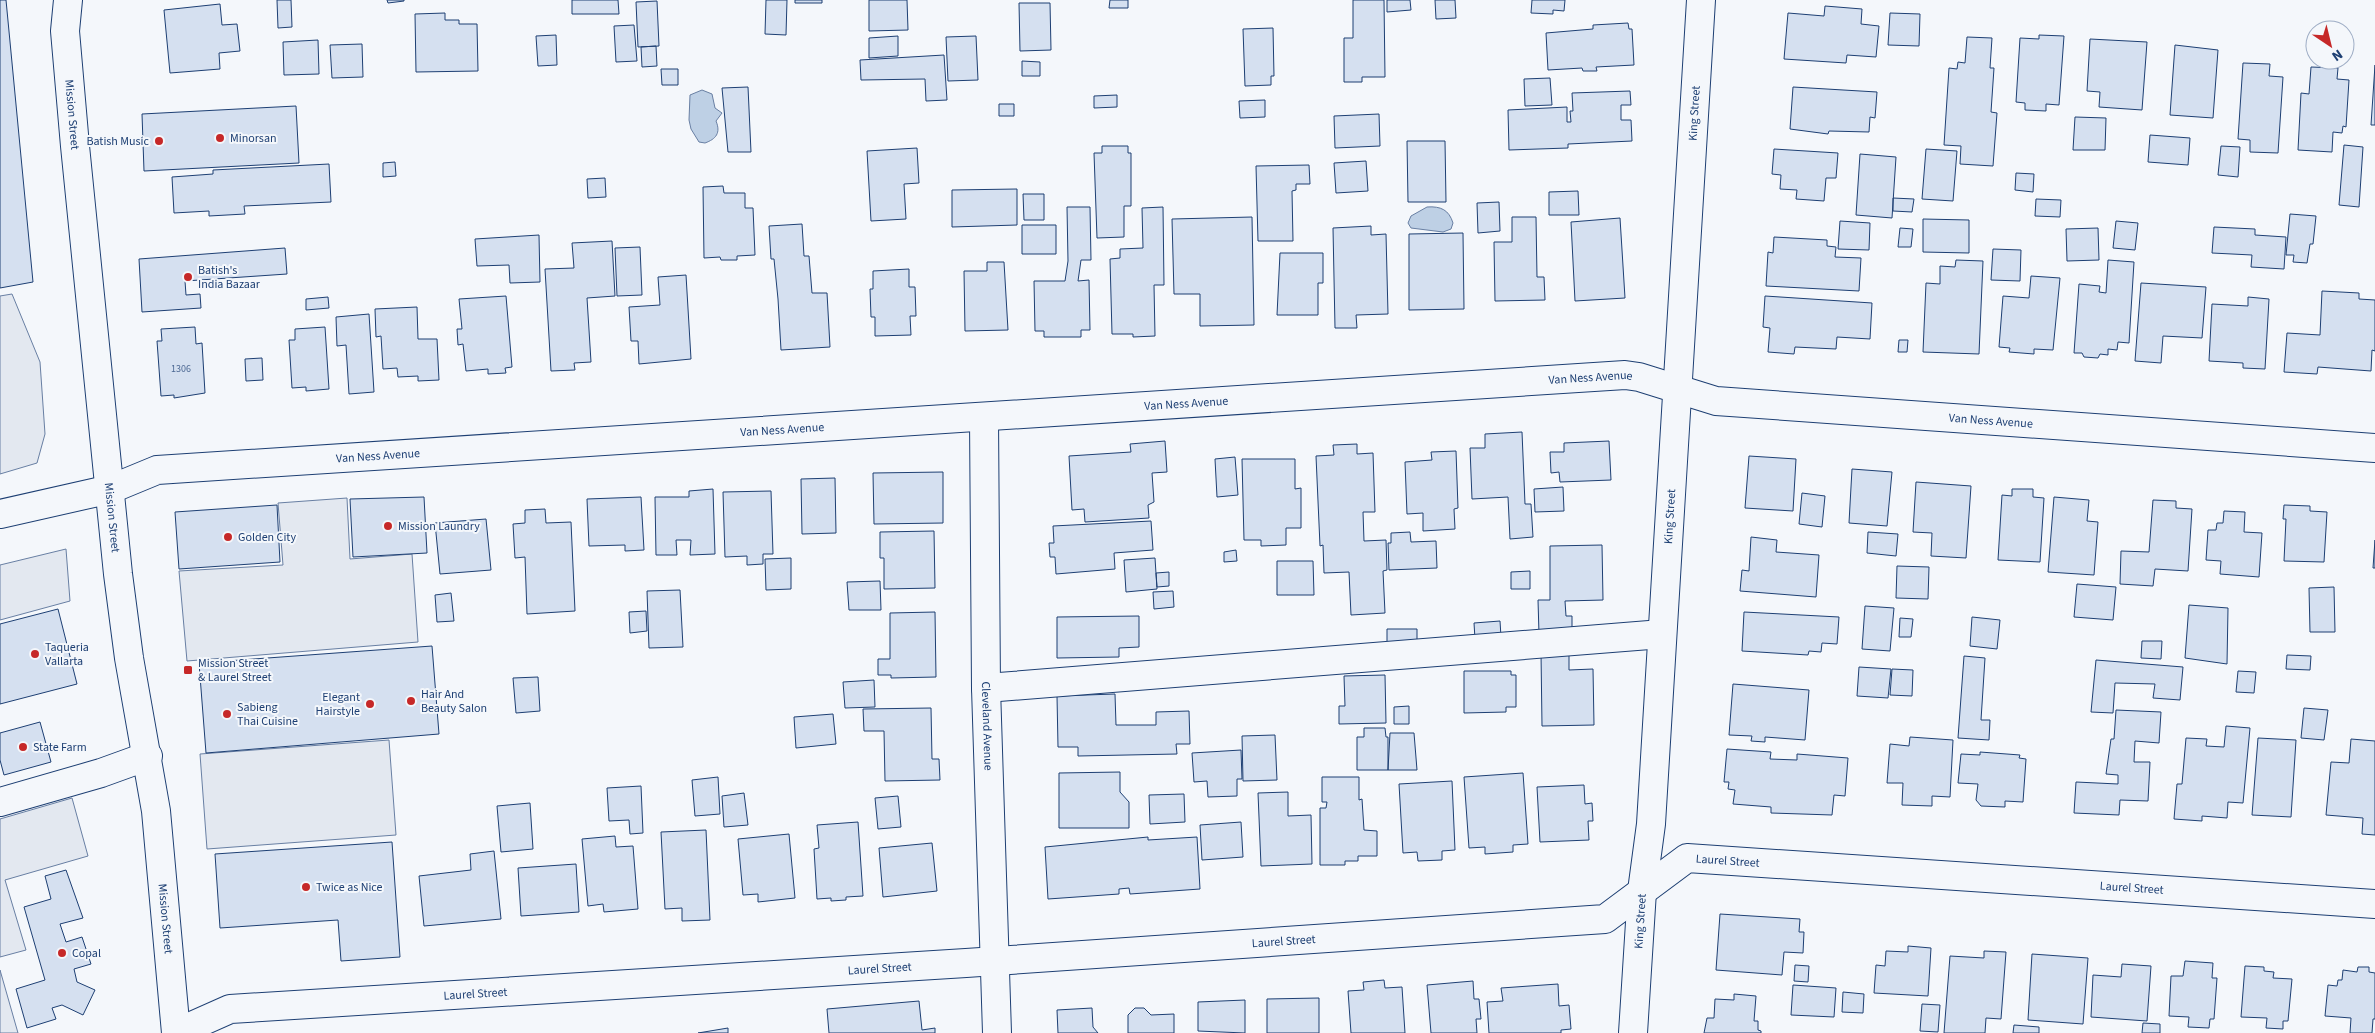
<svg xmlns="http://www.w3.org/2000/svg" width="2375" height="1033" font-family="'Source Sans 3',sans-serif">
<rect width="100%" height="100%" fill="#f4f7fb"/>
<path fill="#e3e8f0" stroke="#687fa3" d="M12,294L40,362L45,434L37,463L0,474V296Z
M347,498L350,559L412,554L418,642L187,661L179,571L283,565L278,503Z
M66,549L70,601L0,620V565Z
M389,740L396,835L207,849L200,754Z
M72,798L88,856L5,880L26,950L0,957V819Z
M0,970L18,1033H0Z"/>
<path fill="#bed0e5" stroke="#687fa3" d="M702,90L712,94L715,108L722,113L716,121C721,133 716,139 705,143L699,142L691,129L689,120L690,95Z
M1427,207C1441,206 1449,210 1453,223L1451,229L1443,232L1411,228L1408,223L1411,216Z"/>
<path fill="#d5e0f0" stroke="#1d3f73" d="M0,0H6L33,282L0,288Z
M277,0H291L292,27L278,28Z
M387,0H404V1L388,3Z
M572,0H618L619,14H572Z
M766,0H787L786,35L765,34Z
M795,0H822V3H795Z
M869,0H907L908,30L869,31Z
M1110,0H1128V8H1109Z
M1353,0H1384L1385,77H1362V82H1344V38H1353Z
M1387,0H1410L1411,10L1387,12Z
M1435,0H1455L1456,18L1436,19Z
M1532,0H1565L1564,11L1553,10V14L1531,13Z
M657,1L659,46L638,47L636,2Z
M1019,3H1050L1051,50L1020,51Z
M220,4L222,25L237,24L240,51L219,53L220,69L170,73L164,10Z
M1825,6L1862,9L1861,24L1879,26L1876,57L1847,55L1846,63L1784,59L1788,13L1824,16Z
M445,13V20H459V24H477L478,71L416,72L415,14Z
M1890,13L1920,14L1919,46L1888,45Z
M1628,23L1629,29H1632L1634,65L1596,67L1597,71H1583L1582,68L1548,70L1546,33L1593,29V25Z
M634,25L637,61L616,62L614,26Z
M1273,28L1274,76H1271V85L1245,86L1243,29Z
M556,35L557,65L538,66L536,36Z
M2039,35L2064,36L2059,105L2046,104V111L2025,110V103L2016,102L2020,38L2039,39Z
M898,36V56L869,58V38Z
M976,36L978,80L948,81L946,37Z
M1967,37L1992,38L1990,68H1994L1991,112L1997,113L1993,166L1960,164L1961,146L1944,145L1949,68L1957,69L1958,62L1965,63Z
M2090,39L2147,42L2142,110L2099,107L2100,92L2087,91Z
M318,40L319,74L284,75L283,42Z
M362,44L363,77L332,78L330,45Z
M2175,45L2218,50L2213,118L2170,115Z
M656,46L657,66L642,67L641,47Z
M944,55L947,100L926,101L925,79L861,80L860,60Z
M1022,61L1040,62V76H1022Z
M2243,63L2270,64L2269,76L2283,77L2278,153L2250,152V140L2238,139Z
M2375,65V125H2371Z
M2311,67L2338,68L2337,79L2349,80L2346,127L2343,126L2342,133L2333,132L2332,152L2298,150L2301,93L2309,94Z
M661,69H678V85H662Z
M1550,78L1552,105L1525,106L1524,79Z
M748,87L751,152H728L722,88Z
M1793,87L1877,92L1875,118L1870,117L1869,132L1829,131L1828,134L1790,129Z
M1630,91L1631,105H1621V120H1631L1632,141L1568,144V148L1509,150L1508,110L1567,107V122H1571L1570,111H1573L1572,93Z
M1117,95V107L1094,108V96Z
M1265,100V117L1240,118L1239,101Z
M999,104H1014V116H999Z
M296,106L299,163L144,171L142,114Z
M1379,114L1380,146L1335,148L1334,116Z
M2075,117L2106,118L2105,150H2073Z
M2150,135L2190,138L2188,165L2148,162Z
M1407,141H1445L1446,202H1408Z
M2344,145L2363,147L2359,207L2339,205Z
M1102,146H1128V153H1131V206H1124V237L1097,238L1094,153H1102Z
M2221,146L2240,147L2238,177L2218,175Z
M917,148L919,183L904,184L906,219L871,221L867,151Z
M1774,149L1838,153L1836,178H1826L1824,201L1796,199L1797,190L1780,189L1781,175L1772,174Z
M1926,149L1957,151L1953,201L1922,199Z
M1860,154L1896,157L1892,218L1856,215Z
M1366,161L1368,191L1336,193L1334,163Z
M395,162L396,176L383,177V163Z
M329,164L331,202L244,206L245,214L209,216V211L174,213L172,177L213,174V170Z
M1309,165L1310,184H1296V190L1292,191L1293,241H1258L1256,166Z
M2016,173L2034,174L2033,192L2015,190Z
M605,178L606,197L588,198L587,179Z
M723,186L724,193H745V208H753L755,255L737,256V260H721L720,257L704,258L703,187Z
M1017,189V225L952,227V190Z
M1578,191L1579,215H1549V192Z
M1023,194H1044V220H1024Z
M1893,198L1914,199L1912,212L1893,211Z
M2036,199L2061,200L2060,217L2035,216Z
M1499,202L1500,231L1478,233L1477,203Z
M1067,207H1090L1091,260H1081L1078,281L1089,280L1090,330H1081V337H1044V331H1035L1034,281H1065L1068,261Z
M1163,207L1164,285H1154L1155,336L1133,337V334H1112L1110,259L1120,258V249L1143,248L1142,208Z
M2290,214L2316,216L2313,244H2310L2307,263L2293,262L2294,255H2286Z
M1252,217L1254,325L1200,326V294H1174L1172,219Z
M1512,217H1536L1537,277H1544L1545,300L1495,301L1494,242H1512Z
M1620,218L1625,298L1575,301L1571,222Z
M1923,219L1969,220V253L1923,252Z
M1840,221L1870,223L1869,250L1838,249Z
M2116,221L2138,223L2135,250L2113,248Z
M802,224L804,256H809L812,293H827L830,347L781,350L778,299L774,259H771L769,226Z
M1022,225H1056V254H1022Z
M1371,226V235L1386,234L1388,314L1356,315L1357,328H1335L1333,228Z
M2214,227L2255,229V235L2286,237L2284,269L2251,267L2252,255L2212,253Z
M1900,228L1913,229L1911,247H1898Z
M2098,228L2099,260L2067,261L2066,229Z
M1463,233L1464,309L1409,310V234Z
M539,235L540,282L510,283L509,265L477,266L475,239Z
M1774,237L1827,240V246L1836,247L1835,257L1861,258L1859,291L1766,286L1768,252L1773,253Z
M612,241L615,296L587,298L591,362L574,363L575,370L551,371L545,269L574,268L572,243Z
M640,247L642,295L617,296L615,248Z
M285,248L287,274L185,281L186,295L200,294L201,308L142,312L139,259Z
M1993,249L2021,250L2020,281L1991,280Z
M1280,253H1323V283H1318V315H1277Z
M1956,260L1983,261L1979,354L1923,352L1926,283L1940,284V266L1955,267Z
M2108,260L2134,262L2129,343L2118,342L2117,350L2108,349V355L2100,354L2098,358L2084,357L2082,353H2074L2079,284L2100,286L2099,292L2106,293Z
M987,262H1004L1008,330L965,331L964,271H987Z
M909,269V287H915L916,316H910L911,335L875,336V317H871L870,289H873V271Z
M686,275L691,359L639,364L638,341H631L629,307L660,305L658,277Z
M2031,276L2060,278L2053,350L2034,349V354L2009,352L2010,348L1999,347L2003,296L2029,298Z
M2141,283L2206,287L2202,338L2163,336L2161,363L2135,361Z
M2322,291L2359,293V299L2375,300V351L2372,350L2371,371L2318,367L2317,374L2284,372L2287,333L2320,335Z
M506,296L512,367L505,368L506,373L488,374V369L466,371L463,344L458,345L457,329H462L459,299Z
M1765,296L1872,303L1870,339L1837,337L1836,349L1795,347L1794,354L1768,352L1770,328L1763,327Z
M328,297L329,308L306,310V299Z
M2248,297L2269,299L2265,369L2243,368V363L2209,361L2212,304L2248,306Z
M417,307L418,339H437L439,380L418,381V376L398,377L397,368L383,369L381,336L376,337L375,309Z
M369,314L374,392L349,394L346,345L337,346L336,317Z
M195,327L196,344L202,343L205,393L174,398V395L161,396L157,341H162L161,329Z
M325,327L329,389L306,391V387L292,388L289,340H295V329Z
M1899,340H1908L1907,352H1898Z
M262,358L263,380L246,381L245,359Z
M1522,432L1525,504H1531L1533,537L1510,539L1508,497L1472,499L1470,448H1485V434Z
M1165,441L1167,472L1152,473L1154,502L1148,505L1149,518L1085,522L1084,509L1072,510L1069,456L1131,452L1130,444Z
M1609,441L1611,480L1560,482L1559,472L1551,473L1550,452H1564V443Z
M1357,444V454L1373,453L1375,512H1363L1364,541L1386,540L1387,570L1383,571L1385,613L1351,615L1349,572L1324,573L1323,545L1320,546L1316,456L1334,455L1333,445Z
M1456,451L1458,508L1454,509L1455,529L1423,531V513L1407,514L1405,462L1432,460L1431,452Z
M1749,456L1796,459L1793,511L1745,508Z
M1235,457L1238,495L1217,497L1215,459Z
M1242,459H1295V489L1301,488V528H1286V545L1261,546V540H1244Z
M1852,469L1892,472L1887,526L1849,523Z
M943,472V523L874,524L873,473Z
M835,478L836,533L802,534L801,479Z
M1916,482L1971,486L1966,558L1931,556L1932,533L1913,532Z
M1563,487L1564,511L1535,512L1534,489Z
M713,489L715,554L690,555L691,540H676L677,555H656L655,497H689V491Z
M2012,489H2033V497L2044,498L2040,562L1998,560L2002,495L2012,496Z
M771,491L773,554H763V564L747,565V556L725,557L723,492Z
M1802,493L1825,496L1822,527L1799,524Z
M424,497L427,553L353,557L350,499Z
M641,497L644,550L625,551V545L589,546L587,499Z
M2054,497L2089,500L2087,521L2098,522L2094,575L2048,572Z
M2153,500L2176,501V508L2192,509L2188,571L2155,569L2153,586L2120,584L2121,551L2149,552Z
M277,505L280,562L179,569L175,512Z
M2284,505L2310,506V511L2327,512L2324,562L2284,561L2286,519H2283Z
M545,509L546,523L571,522L575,611L527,614L525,557L515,558L513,524L525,523V510Z
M2224,511L2245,512L2244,532L2262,533L2259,577L2220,574L2221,561L2206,560L2208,530H2216L2217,523H2223Z
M486,519L491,570L440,574L435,523Z
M1151,521L1153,550L1114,553L1115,569L1056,574L1055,557H1050L1049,543H1054L1053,526Z
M934,531L935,588L884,589V558H880V532Z
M1410,532L1411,542L1436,541L1437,568L1389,570L1388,543H1391V533Z
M1868,532L1898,534L1896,556L1867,553Z
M1751,537L1777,540L1776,552L1819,555L1816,597L1740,591L1742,570L1749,571Z
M2375,540V568H2373Z
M1602,545L1603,600L1565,601L1566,616H1572V634H1539L1538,600H1550V546Z
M1236,550L1237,561L1224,562V552Z
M791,558V589L766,590L765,559Z
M1155,558L1157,589L1126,592L1124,560Z
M1277,561H1313L1314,595H1277Z
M1897,566L1929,567L1928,599L1896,598Z
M1530,571V589H1511V572Z
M1169,572V586L1157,587L1156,573Z
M880,581L881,610H849L847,582Z
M2077,584L2116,587L2113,620L2074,617Z
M2334,587L2335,632H2310L2309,588Z
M680,590L683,647L649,648L647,591Z
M1173,591L1174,607L1154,609L1153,592Z
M451,593L454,621L437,622L435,595Z
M2189,605L2228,608L2227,664L2185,658Z
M1865,606L1894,608L1890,651L1862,649Z
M58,609L77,684L0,704V624Z
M646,611L647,631L630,633L629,612Z
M935,612L936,677L891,678V675H878V659H890V613Z
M1744,612L1839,617L1837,644L1822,643L1821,652L1809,651L1808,655L1742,651Z
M1139,616V647L1119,648V657L1057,658V617Z
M1972,617L2000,620L1997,649L1970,646Z
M1900,618L1913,619L1911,637H1899Z
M1500,621L1501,637L1475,639L1474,623Z
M1387,629H1417V647H1387Z
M2142,641H2162L2161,659L2141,658Z
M432,646L439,734L206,753L199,663Z
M1569,652V670L1593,669L1594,725L1542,726L1541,653Z
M2287,655L2311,656L2310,670L2286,669Z
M1964,656L1985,658L1981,720H1990L1989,740L1958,738Z
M2096,660L2183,667L2180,700L2153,698L2155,684L2115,683L2113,713L2091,712Z
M1859,667L1891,669L1888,698L1857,696Z
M1892,669L1913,670L1912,696L1890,695Z
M1464,671H1511V675H1516V707H1506V712L1464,713Z
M2238,671L2256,672L2254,693L2236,692Z
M1385,675L1386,723L1339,724V706H1345L1344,676Z
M538,677L540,711L516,713L513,678Z
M874,680L875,707L845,708L843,682Z
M1733,684L1809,690L1805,740L1765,737V742L1751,741L1752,736L1729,735Z
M1115,694L1116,725H1156V712L1189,711L1190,744H1176L1177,754L1078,756V747H1058L1057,696Z
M1409,706V724H1394V707Z
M931,708L932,759H939L940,780L885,781L884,731H864L863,709Z
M2304,708L2328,710L2324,740L2301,738Z
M2116,710L2161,712L2159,743L2135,741L2134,762H2150L2148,801L2120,800L2119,815L2074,813L2076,782L2118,784V775L2106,774L2111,739H2114Z
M833,714L836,744L796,748L794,717Z
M40,722L51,762L4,775L0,760V733Z
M2226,726L2250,728L2243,803L2228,802L2227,818L2202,816V821L2174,819L2177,784H2182L2186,738L2207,739L2206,746L2224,747Z
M1364,728H1385L1386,737H1388V770H1357V737H1364Z
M1390,733H1414L1417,770H1388Z
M1275,735L1277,780L1243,781L1242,736Z
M1910,737L1953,740L1950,797L1932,796V806L1902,805L1903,783H1887L1890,744L1909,746Z
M2258,738L2296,740L2291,817L2252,815Z
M2351,739L2375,741V835L2362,834L2363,818L2326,815L2331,762L2349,763Z
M1727,749L1771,752L1770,759L1797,760V754L1848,758L1845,796L1834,795L1832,815L1771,813V807L1733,804L1735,790L1728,789L1729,782H1724Z
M1241,750L1242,779H1237V796L1208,797L1207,781L1194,782L1192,753Z
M1980,752L2020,755L2019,758L2026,759L2023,802L2005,801V807L1981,806L1976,800L1978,784L1958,783L1961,754L1980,755Z
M1120,772V792L1129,802V828H1059V773Z
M1523,773L1528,844L1513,845V852L1485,854V847L1469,848L1464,777Z
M718,777L720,814L695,816L692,780Z
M1322,777H1359V800L1362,799L1364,830L1377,831V856H1358V861H1345V865H1320V808H1326L1327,802H1322Z
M1452,781L1455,850L1442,851V860L1418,861L1417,852L1403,853L1399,784Z
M1584,785L1585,804L1592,803L1593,821H1588L1589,840L1540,842L1537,787Z
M641,786L643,833L630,834L629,820L609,821L607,788Z
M1288,792V816L1311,815L1312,864L1261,866L1258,793Z
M744,793L748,825L724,827L722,796Z
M1184,794L1185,822L1150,824L1149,795Z
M898,796L901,827L878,829L875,798Z
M530,803L533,849L501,852L497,806Z
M858,822L863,896L846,897V900L831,901V898L817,899L814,849L819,848L817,825Z
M1241,822L1243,857L1202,860L1200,825Z
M706,830L710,920L682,921V908L665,909L661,832Z
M789,834L795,898L758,902V894L743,895L738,839Z
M615,836L616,847L633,846L638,909L604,912L603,904L588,906L582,839Z
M1148,837V840L1197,837L1200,889L1130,894L1129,888L1119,889V894L1048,899L1045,847Z
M392,842L400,957L341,961L338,920L220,928L215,854Z
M932,843L937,891L883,897L879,848Z
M494,851L501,919L424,926L419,876L471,870L470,854Z
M576,864L579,912L521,916L518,868Z
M66,870L83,918L60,924L66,942L82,937L91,964L74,969L77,982L95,990L83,1015L62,1005L52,1008L56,1019L27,1028L16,989L45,980L24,907L51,899L45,876Z
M1720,914L1800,919L1799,932H1804L1803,953L1784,952L1782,975L1716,970Z
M1908,946L1931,948L1928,996L1874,993L1876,965L1885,966L1886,951L1908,952Z
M1984,951L2006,952L2001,1019L1986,1018L1985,1033H1944L1950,956L1984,958Z
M2032,954L2088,958L2083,1024L2028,1020Z
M2185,961L2213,963L2212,978H2217L2214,1019H2210L2209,1028L2188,1027L2189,1017L2169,1016L2171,976H2183Z
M2122,964L2151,966L2147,1021L2091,1017L2093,975L2121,977Z
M1795,965L1809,966L1808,982L1794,981Z
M2245,966L2264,967V971L2274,972L2273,978L2292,979L2288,1021H2283V1029L2266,1028L2267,1018L2241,1017Z
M2358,967H2369V972L2375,973V1019H2373L2372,1033H2350L2351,1018L2325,1016L2328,985L2337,986L2338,980H2342L2343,970L2357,972Z
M1384,980L1385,988L1402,987L1405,1033H1351L1348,991L1364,990L1363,982Z
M1473,981L1474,999H1479L1481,1019H1476L1477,1033H1431L1427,985Z
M1558,984L1559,1006L1569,1005L1571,1029L1561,1030V1033H1489L1487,1002L1503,1001L1501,988Z
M1793,985L1836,988L1834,1017L1791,1015Z
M1843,992L1864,994L1863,1013L1842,1012Z
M1734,994L1756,996L1754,1021H1758V1030L1761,1031V1033H1704L1707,1018H1714L1715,999L1734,1000Z
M1319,998V1033H1267V999Z
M1245,1000V1033L1198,1031V1002Z
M919,1001L922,1030L935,1028V1033H829L827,1009Z
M1922,1004L1940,1005L1938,1032L1920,1031Z
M1092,1008L1093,1027L1098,1033H1058L1057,1010Z
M1135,1008H1144L1151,1015L1174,1014V1033H1128V1015Z
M2143,1023L2160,1024V1033H2142Z
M2014,1025L2039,1027V1033H2013Z
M728,1028V1033H698Z"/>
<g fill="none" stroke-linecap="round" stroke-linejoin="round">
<defs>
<g id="minor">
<path id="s1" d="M984,418L986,688L997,1033"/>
<path id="s2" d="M0,514L111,489L157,470L1625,375L1639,377L1716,401L2375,448"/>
<path d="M986,688L1662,634"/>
<path d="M0,802L101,773L148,756"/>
<path id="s3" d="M176,1033L230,1009L966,963L1605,919L1687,858L2375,904"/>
<path id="s4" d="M1633,1033L1642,891L1651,824L1701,0"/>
</g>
<g id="highway">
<path id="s5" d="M68,0L65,31L75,146L118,574L129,658L156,811L176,1033"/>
</g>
</defs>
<use href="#minor" stroke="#1d3f73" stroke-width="30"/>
<use href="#highway" stroke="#1d3f73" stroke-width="30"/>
<use href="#minor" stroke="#f4f7fb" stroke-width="28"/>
<use href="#highway" stroke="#f4f7fb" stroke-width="28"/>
</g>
<g fill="#c62828" stroke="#f4f7fb" stroke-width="2">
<circle cx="220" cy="138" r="5"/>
<circle cx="159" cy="141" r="5"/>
<circle cx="188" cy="277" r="5"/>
<circle cx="388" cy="526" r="5"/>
<circle cx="228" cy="537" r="5"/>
<circle cx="35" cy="654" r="5"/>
<rect x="183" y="665" width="10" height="10" rx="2.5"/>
<circle cx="411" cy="701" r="5"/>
<circle cx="370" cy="704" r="5"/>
<circle cx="227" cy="714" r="5"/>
<circle cx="23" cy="747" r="5"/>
<circle cx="306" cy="887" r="5"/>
<circle cx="62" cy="953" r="5"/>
</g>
<g text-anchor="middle" stroke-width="4" stroke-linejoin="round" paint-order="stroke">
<g font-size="10" fill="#4b6792">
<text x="181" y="372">1306</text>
</g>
<g font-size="12" fill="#1d3f73" stroke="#f4f7fb">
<text dy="4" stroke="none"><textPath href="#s4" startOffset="922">King Street</textPath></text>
<text dy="4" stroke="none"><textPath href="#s5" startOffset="115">Mission Street</textPath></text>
<text dy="4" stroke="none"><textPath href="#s2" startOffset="1600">Van Ness Avenue</textPath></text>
<text dy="4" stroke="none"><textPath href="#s2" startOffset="1195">Van Ness Avenue</textPath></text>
<text dy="4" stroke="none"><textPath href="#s2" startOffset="2005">Van Ness Avenue</textPath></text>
<text dy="4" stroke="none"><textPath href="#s2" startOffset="790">Van Ness Avenue</textPath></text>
<text dy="4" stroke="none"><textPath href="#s2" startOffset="385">Van Ness Avenue</textPath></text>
<text dy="4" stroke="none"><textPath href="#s5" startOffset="520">Mission Street</textPath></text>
<text dy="4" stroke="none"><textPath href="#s4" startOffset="518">King Street</textPath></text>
<text dy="4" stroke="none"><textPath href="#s1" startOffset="308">Cleveland Avenue</textPath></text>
<text dy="4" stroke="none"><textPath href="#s3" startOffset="1580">Laurel Street</textPath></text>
<text dy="4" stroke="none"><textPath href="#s3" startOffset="1985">Laurel Street</textPath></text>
<text dy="4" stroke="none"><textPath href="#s5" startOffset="925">Mission Street</textPath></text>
<text dy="4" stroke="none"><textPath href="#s4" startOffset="112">King Street</textPath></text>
<text dy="4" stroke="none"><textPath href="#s3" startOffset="1115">Laurel Street</textPath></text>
<text dy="4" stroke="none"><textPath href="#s3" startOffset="710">Laurel Street</textPath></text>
<text dy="4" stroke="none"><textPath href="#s3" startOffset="305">Laurel Street</textPath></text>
</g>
<g font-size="12" fill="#1d3f73" stroke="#f4f7fb" text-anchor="start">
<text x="230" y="142">Minorsan</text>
<text x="149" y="145" text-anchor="end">Batish Music</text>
<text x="198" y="274">Batish's<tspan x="198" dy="14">India Bazaar</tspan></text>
<text x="398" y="530">Mission Laundry</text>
<text x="238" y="541">Golden City</text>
<text x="45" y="651">Taqueria<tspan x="45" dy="14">Vallarta</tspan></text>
<text x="198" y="667">Mission Street<tspan x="198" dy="14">&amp; Laurel Street</tspan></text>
<text x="421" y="698">Hair And<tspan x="421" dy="14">Beauty Salon</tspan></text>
<text x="360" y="701" text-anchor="end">Elegant<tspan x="360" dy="14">Hairstyle</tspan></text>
<text x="237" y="711">Sabieng<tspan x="237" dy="14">Thai Cuisine</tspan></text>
<text x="33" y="751">State Farm</text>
<text x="316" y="891">Twice as Nice</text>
<text x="72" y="957">Copal</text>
</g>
</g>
<g transform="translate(2330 45) rotate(145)"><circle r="24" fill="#f4f7fb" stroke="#9eadc5"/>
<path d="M0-4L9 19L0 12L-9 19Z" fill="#c62828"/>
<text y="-8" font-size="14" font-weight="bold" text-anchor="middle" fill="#1d3f73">N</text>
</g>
</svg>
